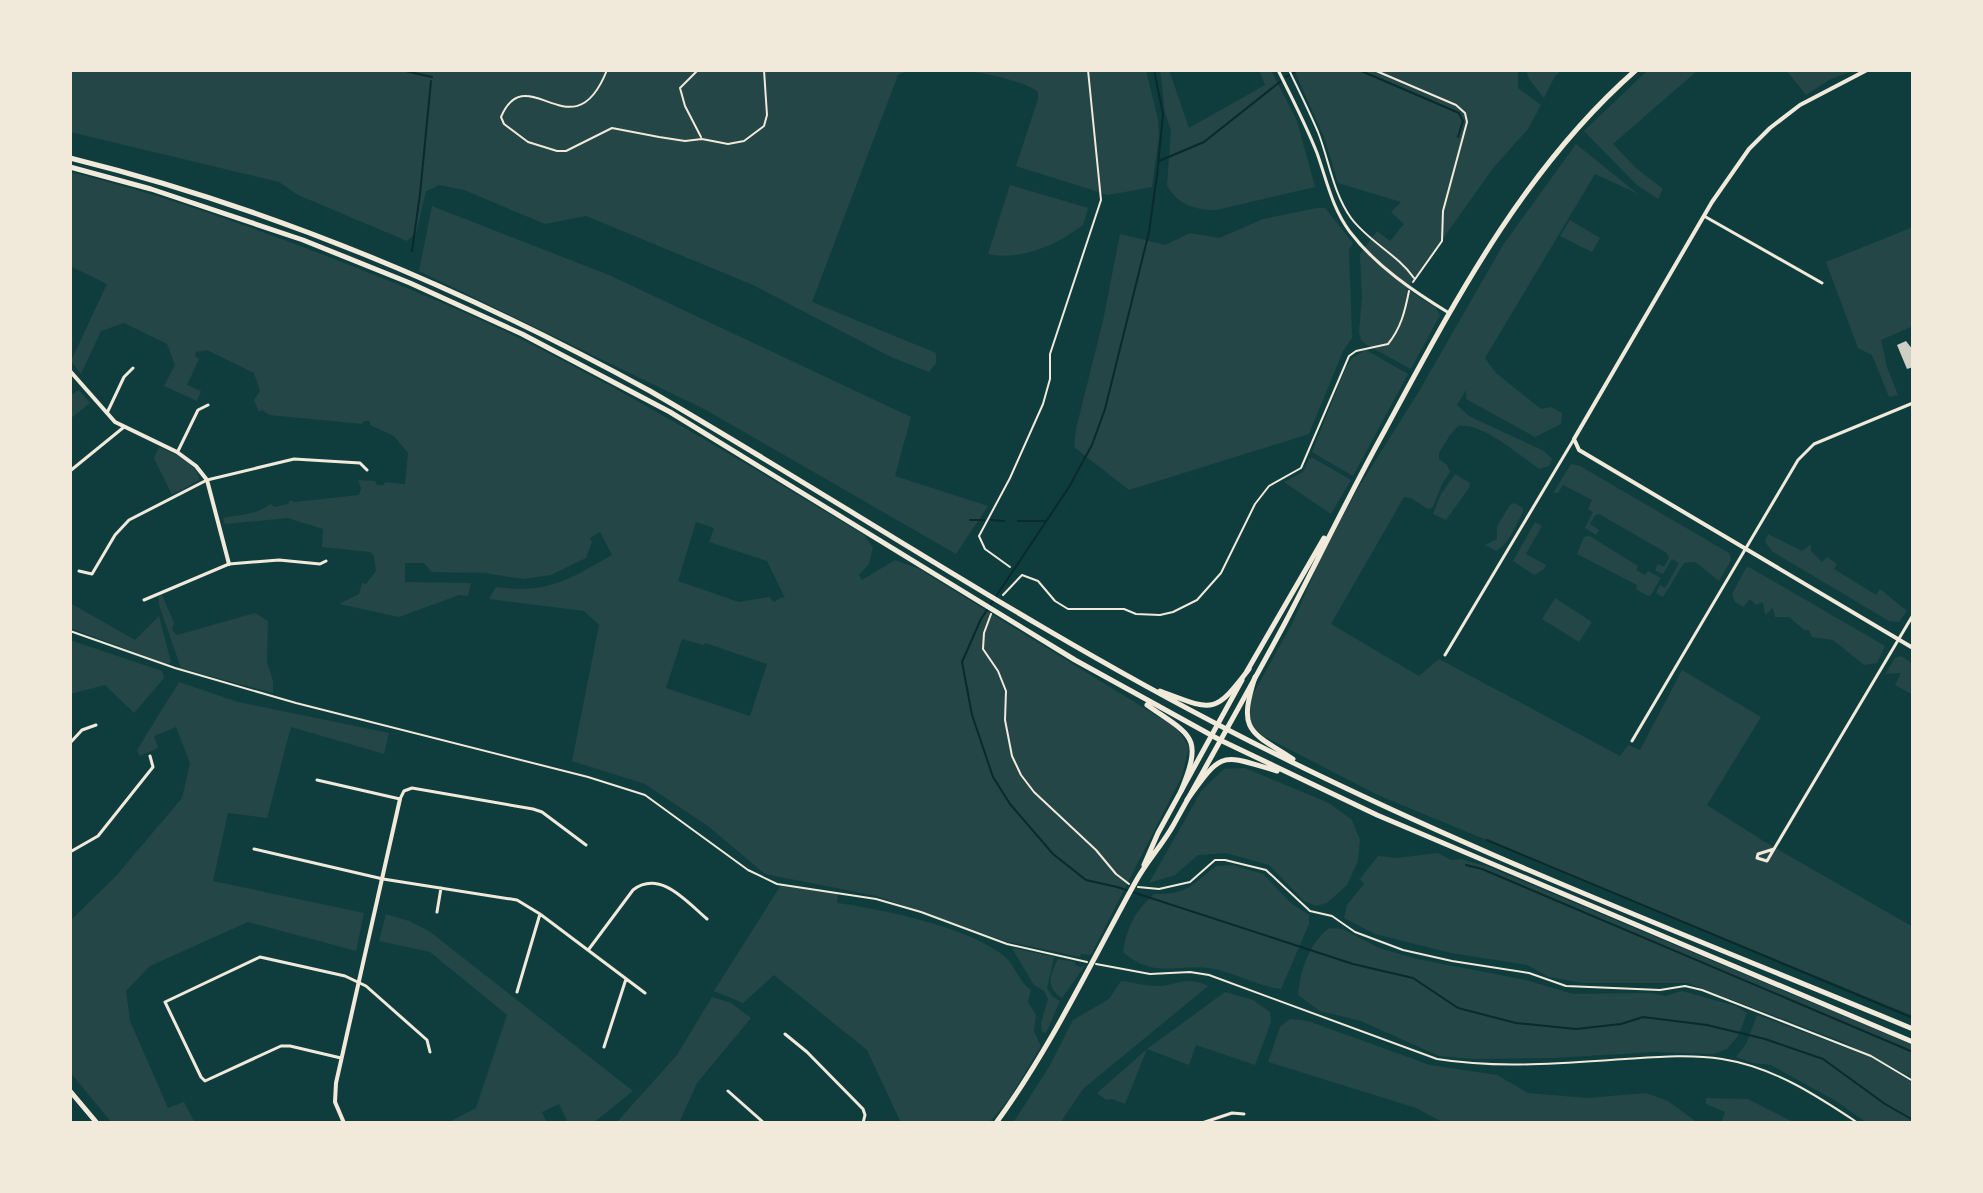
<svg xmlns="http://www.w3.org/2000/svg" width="1983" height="1193" font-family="Figtree,sans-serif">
<rect width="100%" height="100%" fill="#0f3d3e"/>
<path fill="#244646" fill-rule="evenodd" d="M70,70H1146L1158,120L1159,137L1152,187L1108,195L1016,166L1038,99V92C1015,74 922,60 898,75L812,302L936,353V363L929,372L891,357L753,285L586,216L545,224L464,190L440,185L426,191L416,233L407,241L298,195L279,182L70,132Z
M1160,70H1169L1189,128L1265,85L1259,70H1271L1297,121L1315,187L1216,210C1196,210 1177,205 1167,185L1171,130L1165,113Z
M1294,70H1518V88L1541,105L1528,129L1494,167L1407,289L1435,307L1440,315L1411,369L1367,345L1361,340L1359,332L1362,296L1360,254L1377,231L1390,241L1404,224L1391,212L1401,202L1338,183L1324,137Z
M1526,70H1562L1555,76L1544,98L1529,79Z
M1648,70H1698L1613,144L1636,168L1663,189L1658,199L1637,185L1584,131Z
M1786,70H1855L1829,80L1806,95Z
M1576,144L1638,194L1595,174L1485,358L1496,373L1541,409L1551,407L1562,413L1561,424L1535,437L1466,399V390L1457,405L1469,416L1544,451L1552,459L1549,466L1539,469C1519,455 1483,422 1458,426L1450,435L1439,453V459L1447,465L1450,472L1442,484L1433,507L1428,509L1411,498L1404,497L1331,624L1419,676L1439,659L1620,756L1628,745L1640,750L1682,670L1761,717L1707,805L1765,842L1913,927V1016L1380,796L1263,736C1248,725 1249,713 1252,696L1293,622L1324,550L1360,485L1418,393L1503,245Z
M70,172C168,196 263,231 357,268C412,290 469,313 523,340C640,399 752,467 864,535L873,548L869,564L859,575L862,580L895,560L919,569L1170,724L1179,731L1189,747L1182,776L1091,955L1081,954L1080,957L1005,941L876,896L765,874L708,826L645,784L572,761L599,625L584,611L489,599L496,587C548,594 568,580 612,555L600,532L590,538L592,542L586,558L551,575L523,579L485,573L432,572L424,563H405V582L471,583L468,596L459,595L399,617L339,604L359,594L362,583L366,584L376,571L374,556L370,552L322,547L323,529L288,518L225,524L223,518C239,514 258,515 270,504L275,507L288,504L290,500L295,502L359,495L361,488L358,480L375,481L377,485H384L385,482L405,484L408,453L394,436L370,425V421H364L362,424L269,415L262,410L259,412L254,400L260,391L254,373L207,350L196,352L195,356L199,359L187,385L201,391L197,401L164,386L175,365L167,344L124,323L101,331L81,374L71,361L107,284L70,266ZM696,522L714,528L709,542L767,561L785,598L782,597L774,602L769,597L739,602L678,581ZM682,639L704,645L705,643L767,664L750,716L666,688Z
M1010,185L1088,208L1083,225C1057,245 1021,261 988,254Z
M432,206L609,275L911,417L895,476L988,506L956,554L706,410L419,271Z
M1317,208H1325L1353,243L1349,249L1352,338L1343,351L1309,434L1129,490L1074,447L1076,429L1103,321L1120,234L1165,245L1190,233L1219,238L1263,219Z
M1570,220L1600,238L1592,252L1560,236Z
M1913,227V326L1881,340L1887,367L1898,395L1889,397L1872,355L1858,348L1826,262Z
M1366,350L1408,374L1353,476L1312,452L1345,369L1352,358Z
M79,390L90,403L70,419V396Z
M159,447C174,454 199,463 199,480L172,495L154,458Z
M1313,458L1351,480L1331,514L1284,482L1303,472L1309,459Z
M1571,464L1580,466L1729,553L1731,560L1719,581L1695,562L1684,563L1663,597L1656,593L1660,585L1665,588L1679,563L1672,559L1663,574L1655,570L1658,564L1664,567L1669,558L1667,553L1599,514L1595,515L1590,524L1599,530L1596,535L1585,528L1593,512L1588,509L1592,500L1563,485L1558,493H1553Z
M1455,474L1470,483L1469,488L1446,520L1433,514L1441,494Z
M1515,503L1523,508V512C1516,525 1509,544 1496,551L1485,545L1497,539V526L1510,505Z
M1535,522L1542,526L1526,554L1546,565L1543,570L1534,575L1513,561Z
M1768,534L1802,551L1811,544V551L1822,562L1827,557L1837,564L1834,569L1876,595L1880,589L1907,611L1899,622L1889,621L1773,552L1765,542Z
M1590,536L1638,566L1636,570L1645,575L1648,571L1661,578L1651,595L1648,596L1636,589L1637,585L1577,554L1584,537Z
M1749,567L1885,646L1877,663L1864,665L1833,640L1812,637L1809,630H1804L1789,617H1775L1773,608L1765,615L1763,602L1756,605L1750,599L1743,607L1735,602L1732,594L1746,568Z
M162,595L174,623L172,630L177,635L255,613L268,621L267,662L273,681V693L181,668L159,605V596Z
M1555,598L1592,622L1579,642L1542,619Z
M70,603L135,640L159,616L171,662L167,664L70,628Z
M70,640L162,671L164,678L134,713L105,685L70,694Z
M1901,656L1913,664V695L1895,685L1901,673L1885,674L1895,658Z
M179,682L238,702L389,733L384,754L291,727L267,818L228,813L213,881L364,913L356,951L248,922L150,966L126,991L130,1021L168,1108L184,1102L195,1123H112L70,1072V921L116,876L182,798L190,763L176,727L154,736L158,748L140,756L137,750Z
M1245,768L1329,803L1352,820L1360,840L1358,861L1347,885L1327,903L1316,906L1304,901L1269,865L1226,853L1198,855L1175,875L1149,883L1202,790L1224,769Z
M1438,853L1451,860L1461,859L1491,868L1913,1045V1078L1843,1042L1688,983H1583L1549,977L1527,965L1451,953L1375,934L1344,918L1347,905L1364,884L1360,879L1378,856L1397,858Z
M1232,865L1263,874L1292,904L1309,915V924L1281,989C1258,986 1237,974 1214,969C1177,962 1157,981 1123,952C1127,927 1135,911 1154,894C1189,894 1190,886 1216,866Z
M781,885L838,894L837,903C881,909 969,927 1004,956C1015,965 1019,982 1031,990L1028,1002L1036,1015L1034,1031L1041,1046L1009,1099L989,1123H901L867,1050L774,975L743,1003L714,991Z
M386,914L409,921L429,931L633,1091L593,1123H568L559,1104L542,1112L547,1123H447L476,1108L507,1015L430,952L379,941Z
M1329,928L1343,929L1379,948L1417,959L1526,980L1573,994L1652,993L1665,996L1682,991L1736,1006L1747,1013L1738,1036L1727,1049L1714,1054L1655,1052L1553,1058L1473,1059L1439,1056L1361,1021L1320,1011L1298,995C1301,969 1308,945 1329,928Z
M1014,948L1054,957L1047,988L1052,996L1060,1001L1046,1033L1042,1032L1041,1023L1048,999L1044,991L1034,985L1013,950Z
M1058,959L1075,962V965L1081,967L1086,964L1062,998C1045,987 1050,975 1058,959Z
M1121,981C1133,982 1144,986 1155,986C1176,987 1184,974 1208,986L1083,1089L1060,1123H1013L1049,1067L1073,1020L1109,999Z
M1225,992L1253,1000L1270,1012L1271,1022L1255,1065L1196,1045L1189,1065L1147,1049L1125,1104L1112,1099L1106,1100L1097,1093L1147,1049Z
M712,997L731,1003L751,1018L697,1083L679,1123H616L677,1055Z
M1757,1015L1871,1057L1913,1083V1123H1867L1836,1101L1771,1065L1753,1063L1736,1057L1746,1044Z
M1290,1019L1308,1021L1430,1065L1497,1075L1528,1093L1587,1098L1646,1093L1668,1101L1698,1123H1444L1416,1108L1268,1062L1280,1027Z
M1706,1098L1748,1099L1795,1123H1721L1725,1112L1706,1104Z"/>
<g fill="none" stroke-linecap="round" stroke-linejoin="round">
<path stroke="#0a2a2b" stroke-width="2" d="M401,70L432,77
M1154,70L1163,114L1157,175L1149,232L1105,409L1092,445L1069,487L981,619L962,662L972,715L993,777L1010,804L1053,854L1086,880L1117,887L1353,964L1413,978L1458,1008L1516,1023L1576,1029L1621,1024L1643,1017L1707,1025L1765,1039L1823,1059L1885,1104L1913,1120
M1359,70L1459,113L1463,121L1458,137
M1293,73L1298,70
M1286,77L1289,75
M1159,161L1204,142L1281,81
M412,251L420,194L431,81
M970,520H984
M991,520L1004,521
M1018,521H1045
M1487,840L1913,1018
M1466,865L1482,869L1913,1052"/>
</g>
<path fill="#cfcfc3" d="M1906,341L1913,350V367L1907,369L1897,345Z"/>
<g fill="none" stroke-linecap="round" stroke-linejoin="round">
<path stroke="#f1e9da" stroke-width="2" d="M607,70C573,156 527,56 501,117L504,124L528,142L557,151H566L612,128L659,137L685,141L702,139L728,144L744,141L764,126L767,115L764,70
M698,70L680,88L685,106L701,137
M1289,70C1299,91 1309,111 1318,132C1329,160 1333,193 1351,218C1369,242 1397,254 1414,278
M1374,70L1456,105L1465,113L1467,122L1443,211L1442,241L1413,282
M1010,567L985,549L979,536L1010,478L1043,404L1050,379V354L1101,200L1088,70
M1003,595L1022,575L1038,581L1055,601L1068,609H1124L1136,614L1160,615L1173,612L1197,600L1221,573L1255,504L1269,486L1301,468L1349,356L1356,351L1388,344C1401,328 1405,311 1409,291
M991,614L984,633L983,649L998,671L1006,691L1005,720L1012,756L1021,775L1034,792L1096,850L1116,874L1129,884
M70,631L175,668L296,703L588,777L645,795L748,870L777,884L876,899L921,912L1007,944L1087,962
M1138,887L1159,889L1190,882L1215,860H1225L1266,870L1310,911L1332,916L1355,932L1403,950L1452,961L1529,973L1566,986L1660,990L1685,986L1702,990L1871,1056L1913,1081
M1096,964L1150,974L1190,972L1209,975L1437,1059C1499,1069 1562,1063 1625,1059C1656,1057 1690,1054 1722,1059C1773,1067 1816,1095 1858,1123"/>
<path stroke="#f1e9da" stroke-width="3" d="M1278,70C1292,98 1306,125 1317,153C1327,181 1332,208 1350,232C1376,266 1413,291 1449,313
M1704,216L1822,283
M107,413L124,377L133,368
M178,451L198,410L208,405
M70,471L124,427
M79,571L92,574L115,535L129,520L207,480L294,459L360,463L367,470
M144,600L229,564L279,560L320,564L326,561
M1445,655L1574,439
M1632,741L1798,460L1814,444L1913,403
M70,743L82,730L96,725
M317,780L400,799L404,791L412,788L533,809L542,812L586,845
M254,849L383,879L517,900L540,914L645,993
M1774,849L1767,861L1757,858L1758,854L1774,849L1913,615
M70,852L98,836L153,767L150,756
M437,912L441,888
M589,949L633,890C660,869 687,902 707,919
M517,992L540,914
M785,1034L807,1052L863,1109L865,1115L863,1123
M604,1047L626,979
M341,1058L290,1046H281L205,1081L201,1077L165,1002L260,957L345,976L366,986L427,1040L430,1052
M728,1091L764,1123
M1202,1123L1232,1113L1244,1114"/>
<path stroke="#f1e9da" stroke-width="4" d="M1867,70L1800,105L1770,128L1749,149L1712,202L1574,439L1579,450L1913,648
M70,371L115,422L177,452L196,466L207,480L229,564
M344,1123L335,1102L336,1083L400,799"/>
<path stroke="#f1e9da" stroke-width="5" d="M70,1091L97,1123"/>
<path stroke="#f1e9da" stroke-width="5" d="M1247,671L1324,538
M1144,865L1158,833L1242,680
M996,1123C1051,1048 1091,962 1136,881C1147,861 1163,844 1174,824C1211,757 1249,690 1285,623C1319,558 1350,493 1385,430C1455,301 1524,168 1636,70"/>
<path stroke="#f1e9da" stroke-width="5" d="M70,158C272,208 468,291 650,391C845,504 1033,630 1234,733C1453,846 1685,934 1913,1029
M70,167L151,189L303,240L410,283L522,334L670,412L1075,660L1220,740L1377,815L1913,1042
M1255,677C1238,731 1249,731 1293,759
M1160,691C1213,711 1214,715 1249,669
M1147,705C1191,736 1204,735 1181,791
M1187,800C1223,750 1220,754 1277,771"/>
</g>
<rect width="1983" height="1193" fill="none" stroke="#f1e9da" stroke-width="144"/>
</svg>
